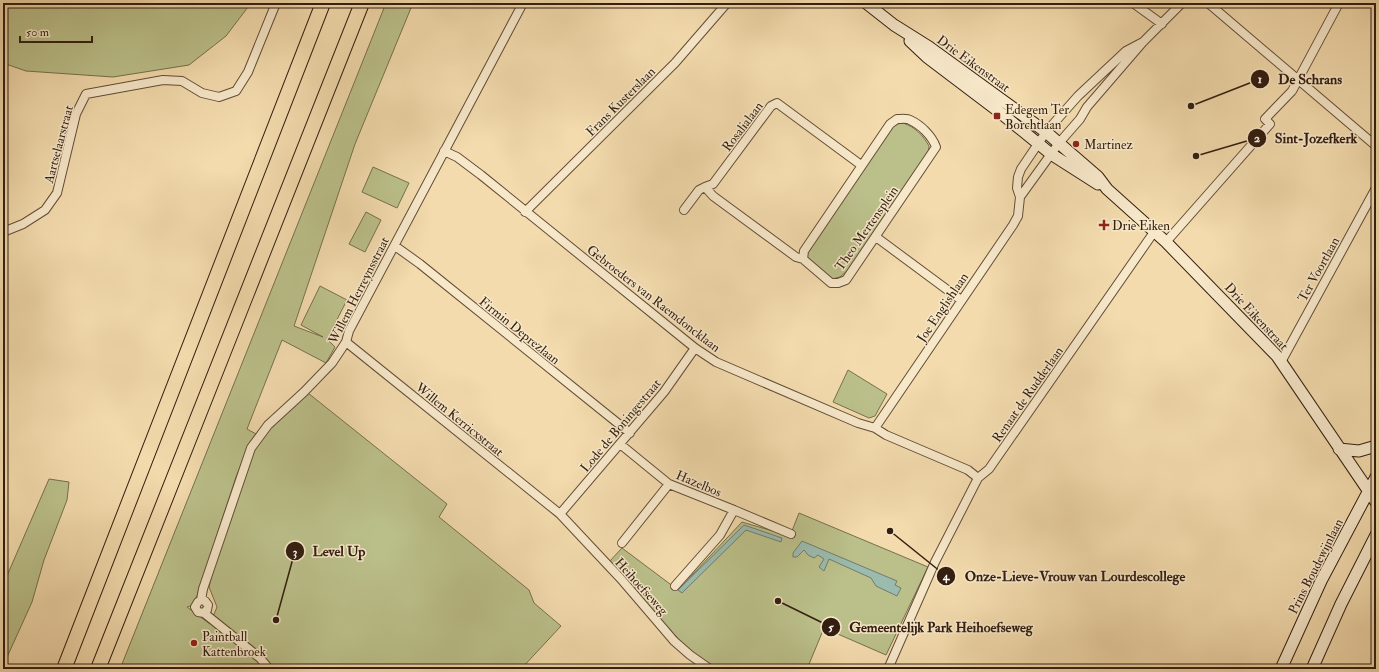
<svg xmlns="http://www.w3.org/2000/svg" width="1379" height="672" font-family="'IM FELL Double Pica',serif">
<rect width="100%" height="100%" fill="#f3dbad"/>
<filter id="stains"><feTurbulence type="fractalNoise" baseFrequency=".005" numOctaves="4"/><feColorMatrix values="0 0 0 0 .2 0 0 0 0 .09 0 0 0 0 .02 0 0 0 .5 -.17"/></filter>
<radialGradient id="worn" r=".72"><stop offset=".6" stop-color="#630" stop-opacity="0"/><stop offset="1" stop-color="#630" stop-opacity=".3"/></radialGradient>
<path fill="#bbc08a" stroke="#776f4d" d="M3,3H251L226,36L189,65L113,77L26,71L3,63Z
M386,3H413L355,144L294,326L323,337L301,325L320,286L347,300L327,339L335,347L326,363L282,340L247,429L256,434L248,447L236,477L194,605L187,607L210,624L217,607L209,587L214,566L253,449L265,432L308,393L447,504L439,517L529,590L534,603L561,626L521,669H120Z
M903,123C915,127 923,135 929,146L928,155L848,270L840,277L832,279L808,260L806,254L890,128L897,124Z
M373,167L409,183L397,208L362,192Z
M366,212L381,220L365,252L349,244Z
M848,370L887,394L875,416L869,418L833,402Z
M49,479L69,482L67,500L44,560L32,602L3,666V585Z
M799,513L928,567L886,655L824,628L807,669H714L692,654L609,562L622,548L678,590L742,522L790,536Z"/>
<path fill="#9bbbae" stroke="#717c6f" d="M744,525L782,538L781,542L746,530L682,593L678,590Z
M802,541L897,581L895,585L901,588L897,596L876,586L871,578L829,559L824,571L819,567L824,559L818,555L814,558L808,555L804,550L797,557H793V553Z"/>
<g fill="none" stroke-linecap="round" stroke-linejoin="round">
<defs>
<path id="street" d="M1133,3L1162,24
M1208,3L1376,146
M897,119C901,119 907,118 910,120C921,125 932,136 936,147L846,280L838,283H831L803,259L804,251L890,124Z
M444,151L457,157L481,175L695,348L716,362L858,423L875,428L886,435L968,470L978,478
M1020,197L1059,143L1080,119L1087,107L1143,42L1182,3
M684,210L699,190L705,187
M525,212L675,63L727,3
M3,232L23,224L45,210L57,193L76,114L86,94L163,80L182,81L202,93L219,97L236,91L248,72L276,3
M876,237L961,300
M1166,242L1270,124L1265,119L1292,91L1339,3
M395,246L420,264L630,433
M803,259L796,257L713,196L705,187L713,184L771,106L777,103L861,165
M346,342L560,514L621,579L674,641L690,655L710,669
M1281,362L1376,188
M875,428L1013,225L1018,216L1020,197L1017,188L1018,177L1021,169L1046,132L1078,96L1126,51L1143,42
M620,444L669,484L734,510L720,535L675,586
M734,510L791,534
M560,514L664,392L695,348
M622,543L669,484
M201,600L203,589L251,448L268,425L304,392L332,363L346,342L349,331L523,3
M201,600L198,602L195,607L198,612L204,613L260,658L269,669
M201,600L205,601L208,605L207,610L204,613
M888,669L935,562L978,478L989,469L1154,232"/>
<path id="secondary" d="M866,3L894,25L929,47L1046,132L1098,177L1107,189L1166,242L1277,356L1376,502
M910,41L927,57L997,110L1051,154L1098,184
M1339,449L1359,451L1376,446
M1281,669L1321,581L1376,477
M1312,669L1341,604L1376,535"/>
<path id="highway" d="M64,669L323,3
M98,669L362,3"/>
</defs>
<use href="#street" stroke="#634d37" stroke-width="10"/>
<use href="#secondary" stroke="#331e10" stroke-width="13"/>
<use href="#highway" stroke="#331e10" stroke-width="16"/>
<use href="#street" stroke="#f7e8ca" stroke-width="8"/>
<use href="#secondary" stroke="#f7e8ca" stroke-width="11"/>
<use href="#highway" stroke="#f3dbad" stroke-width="14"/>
</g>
<g fill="#8f2418" stroke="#f7e8ca" stroke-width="1.5">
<rect x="993" y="112" width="8" height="8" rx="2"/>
<circle cx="1076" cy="144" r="4"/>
<path d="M1102 219h4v4h4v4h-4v4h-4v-4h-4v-4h4z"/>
<circle cx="194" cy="643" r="4"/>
</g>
<g text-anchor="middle" stroke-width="3" stroke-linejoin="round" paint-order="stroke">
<g font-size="13" fill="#331e10" stroke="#f7e8ca">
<text transform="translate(974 63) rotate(36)" y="5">Drie Eikenstraat</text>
<text transform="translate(620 101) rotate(-45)" y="5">Frans Kusterslaan</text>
<text transform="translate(742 126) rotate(-53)" y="5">Rosalialaan</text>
<text transform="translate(58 144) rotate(-75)" y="5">Aartselaarstraat</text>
<text transform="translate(866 228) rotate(-55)" y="5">Theo Mertensplein</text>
<text transform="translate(1318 269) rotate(-61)" y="5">Ter Voortlaan</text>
<text transform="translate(358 290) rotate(-63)" y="5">Willem Herreynsstraat</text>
<text transform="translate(654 298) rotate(38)" y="5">Gebroeders van Raemdoncklaan</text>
<text transform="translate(942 307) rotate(-56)" y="5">Joe Englishlaan</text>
<text transform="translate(1257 316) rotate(47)" y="5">Drie Eikenstraat</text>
<text transform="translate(520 330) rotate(39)" y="5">Firmin Deprezlaan</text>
<text transform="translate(1027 394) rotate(-55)" y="5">Renaat de Rudderlaan</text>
<text transform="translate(460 419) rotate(39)" y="5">Willem Kerricxstraat</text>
<text transform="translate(620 425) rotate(-50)" y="5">Lode de Boningestraat</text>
<text transform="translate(699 483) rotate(23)" y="5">Hazelbos</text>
<text transform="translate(1315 566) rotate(-63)" y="5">Prins Boudewijnlaan</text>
<text transform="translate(642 586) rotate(48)" y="5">Heihoefseweg</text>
</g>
<g font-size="13" fill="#331e10" stroke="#f7e8ca" text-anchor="start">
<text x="1005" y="114">Edegem Ter<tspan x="1005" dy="15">Borchtlaan</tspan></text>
<text x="1084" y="149">Martinez</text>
<text x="1112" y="230">Drie Eiken</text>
<text x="202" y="641">Paintball<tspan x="202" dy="15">Kattenbroek</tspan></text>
</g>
</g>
<path fill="none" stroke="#331e10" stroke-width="1.5" d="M1191 106L1260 79M1196 156L1257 138M276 620L295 551M890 531L946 576M778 601L831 627"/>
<g fill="#331e10" stroke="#f7e8ca" stroke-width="1.5">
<circle cx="1191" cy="106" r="4"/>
<circle cx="1196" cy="156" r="4"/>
<circle cx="276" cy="620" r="4"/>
<circle cx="890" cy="531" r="4"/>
<circle cx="778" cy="601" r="4"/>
<circle cx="1260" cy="79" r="10"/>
<circle cx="1257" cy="138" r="10"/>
<circle cx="295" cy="551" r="10"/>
<circle cx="946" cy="576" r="10"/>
<circle cx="831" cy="627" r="10"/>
</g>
<g font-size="12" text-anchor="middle" font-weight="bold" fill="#fff">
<text x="1260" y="83">1</text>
<text x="1257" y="142">2</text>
<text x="295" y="556">3</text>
<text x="946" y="580">4</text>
<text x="831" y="631">5</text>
</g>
<g font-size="14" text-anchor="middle" font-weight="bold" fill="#331e10" stroke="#f7e8ca" stroke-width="3" stroke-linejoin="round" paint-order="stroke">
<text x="1310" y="84">De Schrans</text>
<text x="1316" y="143">Sint-Jozefkerk</text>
<text x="339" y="556">Level Up</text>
<text x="1075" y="581">Onze-Lieve-Vrouw van Lourdescollege</text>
<text x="941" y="632">Gemeentelijk Park Heihoefseweg</text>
</g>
<rect width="1379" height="672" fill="none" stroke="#f3dbad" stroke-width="16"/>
<rect x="4" y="4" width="1371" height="664" fill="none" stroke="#331e10" stroke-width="2"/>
<rect x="8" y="8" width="1363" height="656" fill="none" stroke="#331e10"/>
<path d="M20 36v6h72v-6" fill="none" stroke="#331e10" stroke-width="2"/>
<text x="26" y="36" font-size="12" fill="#331e10" stroke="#f7e8ca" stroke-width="3" paint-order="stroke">50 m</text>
<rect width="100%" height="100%" filter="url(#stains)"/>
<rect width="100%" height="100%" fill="url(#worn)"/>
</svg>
